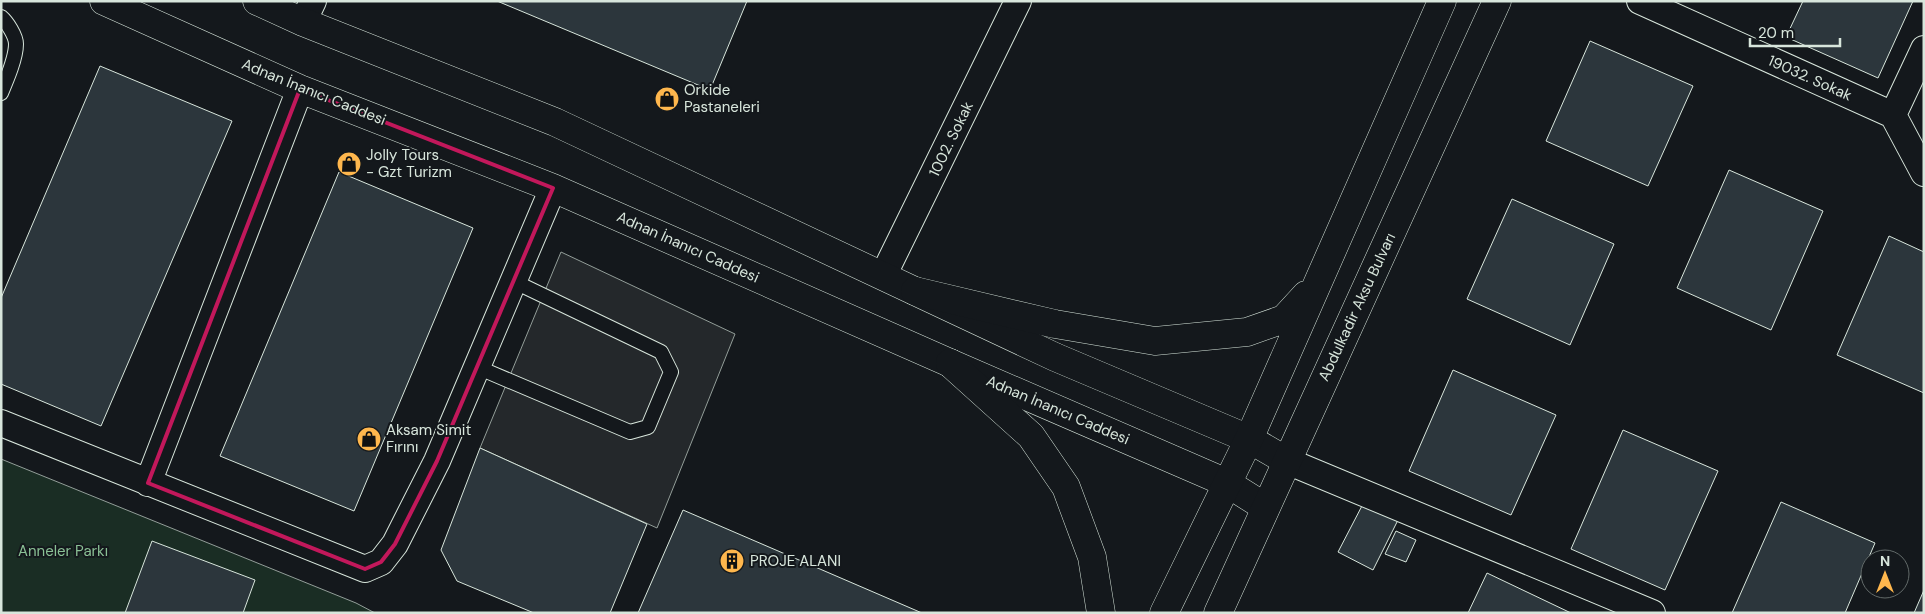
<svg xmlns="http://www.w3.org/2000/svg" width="1925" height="614" font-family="'DM Sans',sans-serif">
<rect width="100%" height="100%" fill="#14181c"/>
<path fill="#1a2d24" stroke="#939e99" d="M1,459L356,603L375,613H1Z"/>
<path fill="#24282b" stroke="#939e99" d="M561,252L735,334L657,528L480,448Z"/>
<path fill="#2c363c" stroke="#d8e6dc" d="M497,1H747L710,90Z
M1803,1H1913L1878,78L1786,37Z
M1590,41L1693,86L1648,186L1546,141Z
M100,66L232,121L101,426L1,384V298Z
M1729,170L1823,211L1771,330L1677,288Z
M339,172L473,228L354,511L220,456Z
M1512,199L1614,244L1570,345L1467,299Z
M1889,236L1924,252V393L1837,355Z
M1453,370L1556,415L1511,515L1409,471Z
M1623,430L1718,471L1665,590L1571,549Z
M480,448L647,524L610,613H534L457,581L441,550Z
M1364,502L1398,520L1373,570L1338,552Z
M1781,502L1875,543L1845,613H1732Z
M683,510L922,613H638Z
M1396,531L1416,540L1406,562L1385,554Z
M152,541L255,580L243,613H125Z
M1487,573L1571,613H1468Z
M1924,590V613H1914Z"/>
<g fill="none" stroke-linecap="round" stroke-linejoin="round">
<defs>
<path id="service" d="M1,17C7,22 16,36 16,44C16,58 7,79 1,93
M477,367L630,432L648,427L671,372L661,352L513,281"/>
<path id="minor" d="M1640,1L1893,115L1924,173
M303,22L313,1
M1893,115L1924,49
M883,276L1018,1
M1,423L365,569L381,562L395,544L437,461L553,188
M1287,461L1652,613
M148,483L300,89"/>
<path id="secondary" d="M104,1L300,89L553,188L950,363L1227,483L1265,507
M257,1L303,22L555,122L1055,357L1249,439L1287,461"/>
<path id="primary" d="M915,291L1055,324L1155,341L1247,332L1284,319L1306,295
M950,363L1031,436L1066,487L1092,557L1101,613
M1164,613L1249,439L1442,1
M1218,613L1497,1"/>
</defs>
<use href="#service" stroke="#d8e6dc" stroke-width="16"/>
<use href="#minor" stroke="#d8e6dc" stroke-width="28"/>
<use href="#secondary" stroke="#d8e6dc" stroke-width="29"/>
<use href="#primary" stroke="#d8e6dc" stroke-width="29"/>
<use href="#service" stroke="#14181c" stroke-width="14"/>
<use href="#minor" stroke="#14181c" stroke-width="26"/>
<use href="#secondary" stroke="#14181c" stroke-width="28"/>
<use href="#primary" stroke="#14181c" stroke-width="28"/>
</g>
<path fill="none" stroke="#c2185b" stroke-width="4" stroke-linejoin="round" d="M300,89L553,188L437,461L395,544L381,562L365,569L148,483Z"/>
<defs>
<symbol id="shop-disc" viewBox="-11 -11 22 22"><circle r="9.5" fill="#ffb74d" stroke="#14181c"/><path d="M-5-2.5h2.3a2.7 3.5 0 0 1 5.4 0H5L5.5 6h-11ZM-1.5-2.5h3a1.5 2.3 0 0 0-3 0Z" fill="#111"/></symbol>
<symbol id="building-disc" viewBox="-11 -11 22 22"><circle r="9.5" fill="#ffb74d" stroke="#14181c"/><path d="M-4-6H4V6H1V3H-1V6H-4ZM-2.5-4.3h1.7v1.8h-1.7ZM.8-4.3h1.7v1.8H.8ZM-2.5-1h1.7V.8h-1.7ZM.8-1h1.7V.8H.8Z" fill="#111"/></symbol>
</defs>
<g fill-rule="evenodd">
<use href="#shop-disc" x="653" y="85" width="28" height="28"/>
<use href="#shop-disc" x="335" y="150" width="28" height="28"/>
<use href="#shop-disc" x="355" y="425" width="28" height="28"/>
<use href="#building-disc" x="718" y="547" width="28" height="28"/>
</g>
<g text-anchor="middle" stroke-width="4" stroke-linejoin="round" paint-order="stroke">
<g font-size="15" fill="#d8e6dc" stroke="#14181c">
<text transform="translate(1810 78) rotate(24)" y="5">19032. Sokak</text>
<text transform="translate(314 92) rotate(22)" y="5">Adnan İnanıcı Caddesi</text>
<text transform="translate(951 139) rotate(-64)" y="5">1002. Sokak</text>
<text transform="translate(688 247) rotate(24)" y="5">Adnan İnanıcı Caddesi</text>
<text transform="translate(1357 307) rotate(-65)" y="5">Abdulkadir Aksu Bulvarı</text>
<text transform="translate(1058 410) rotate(23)" y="5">Adnan İnanıcı Caddesi</text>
</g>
<g font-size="15" fill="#d8e6dc" stroke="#14181c" text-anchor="start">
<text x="684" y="95">Orkide<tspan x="684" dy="17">Pastaneleri</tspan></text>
<text x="366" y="160">Jolly Tours<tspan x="366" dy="17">- Gzt Turizm</tspan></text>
<text x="386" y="435">Aksam Simit<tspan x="386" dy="17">Fırını</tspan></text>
<text x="750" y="566">PROJE ALANI</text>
</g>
<g font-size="15" fill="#8ac095" stroke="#14181c">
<text x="63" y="556">Anneler Parkı</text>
</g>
</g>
<rect width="1925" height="614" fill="none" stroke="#d8e6dc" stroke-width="5"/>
<g transform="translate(1885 574)"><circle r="24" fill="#14181c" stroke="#626a69"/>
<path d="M0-4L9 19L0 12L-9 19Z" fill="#ffb74d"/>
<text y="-8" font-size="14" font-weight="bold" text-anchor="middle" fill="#d8e6dc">N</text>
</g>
<path d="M1750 38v8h90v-8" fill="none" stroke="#d8e6dc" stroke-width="2.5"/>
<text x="1758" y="38" font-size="15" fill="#d8e6dc" stroke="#14181c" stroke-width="4" paint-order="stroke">20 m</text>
</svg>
